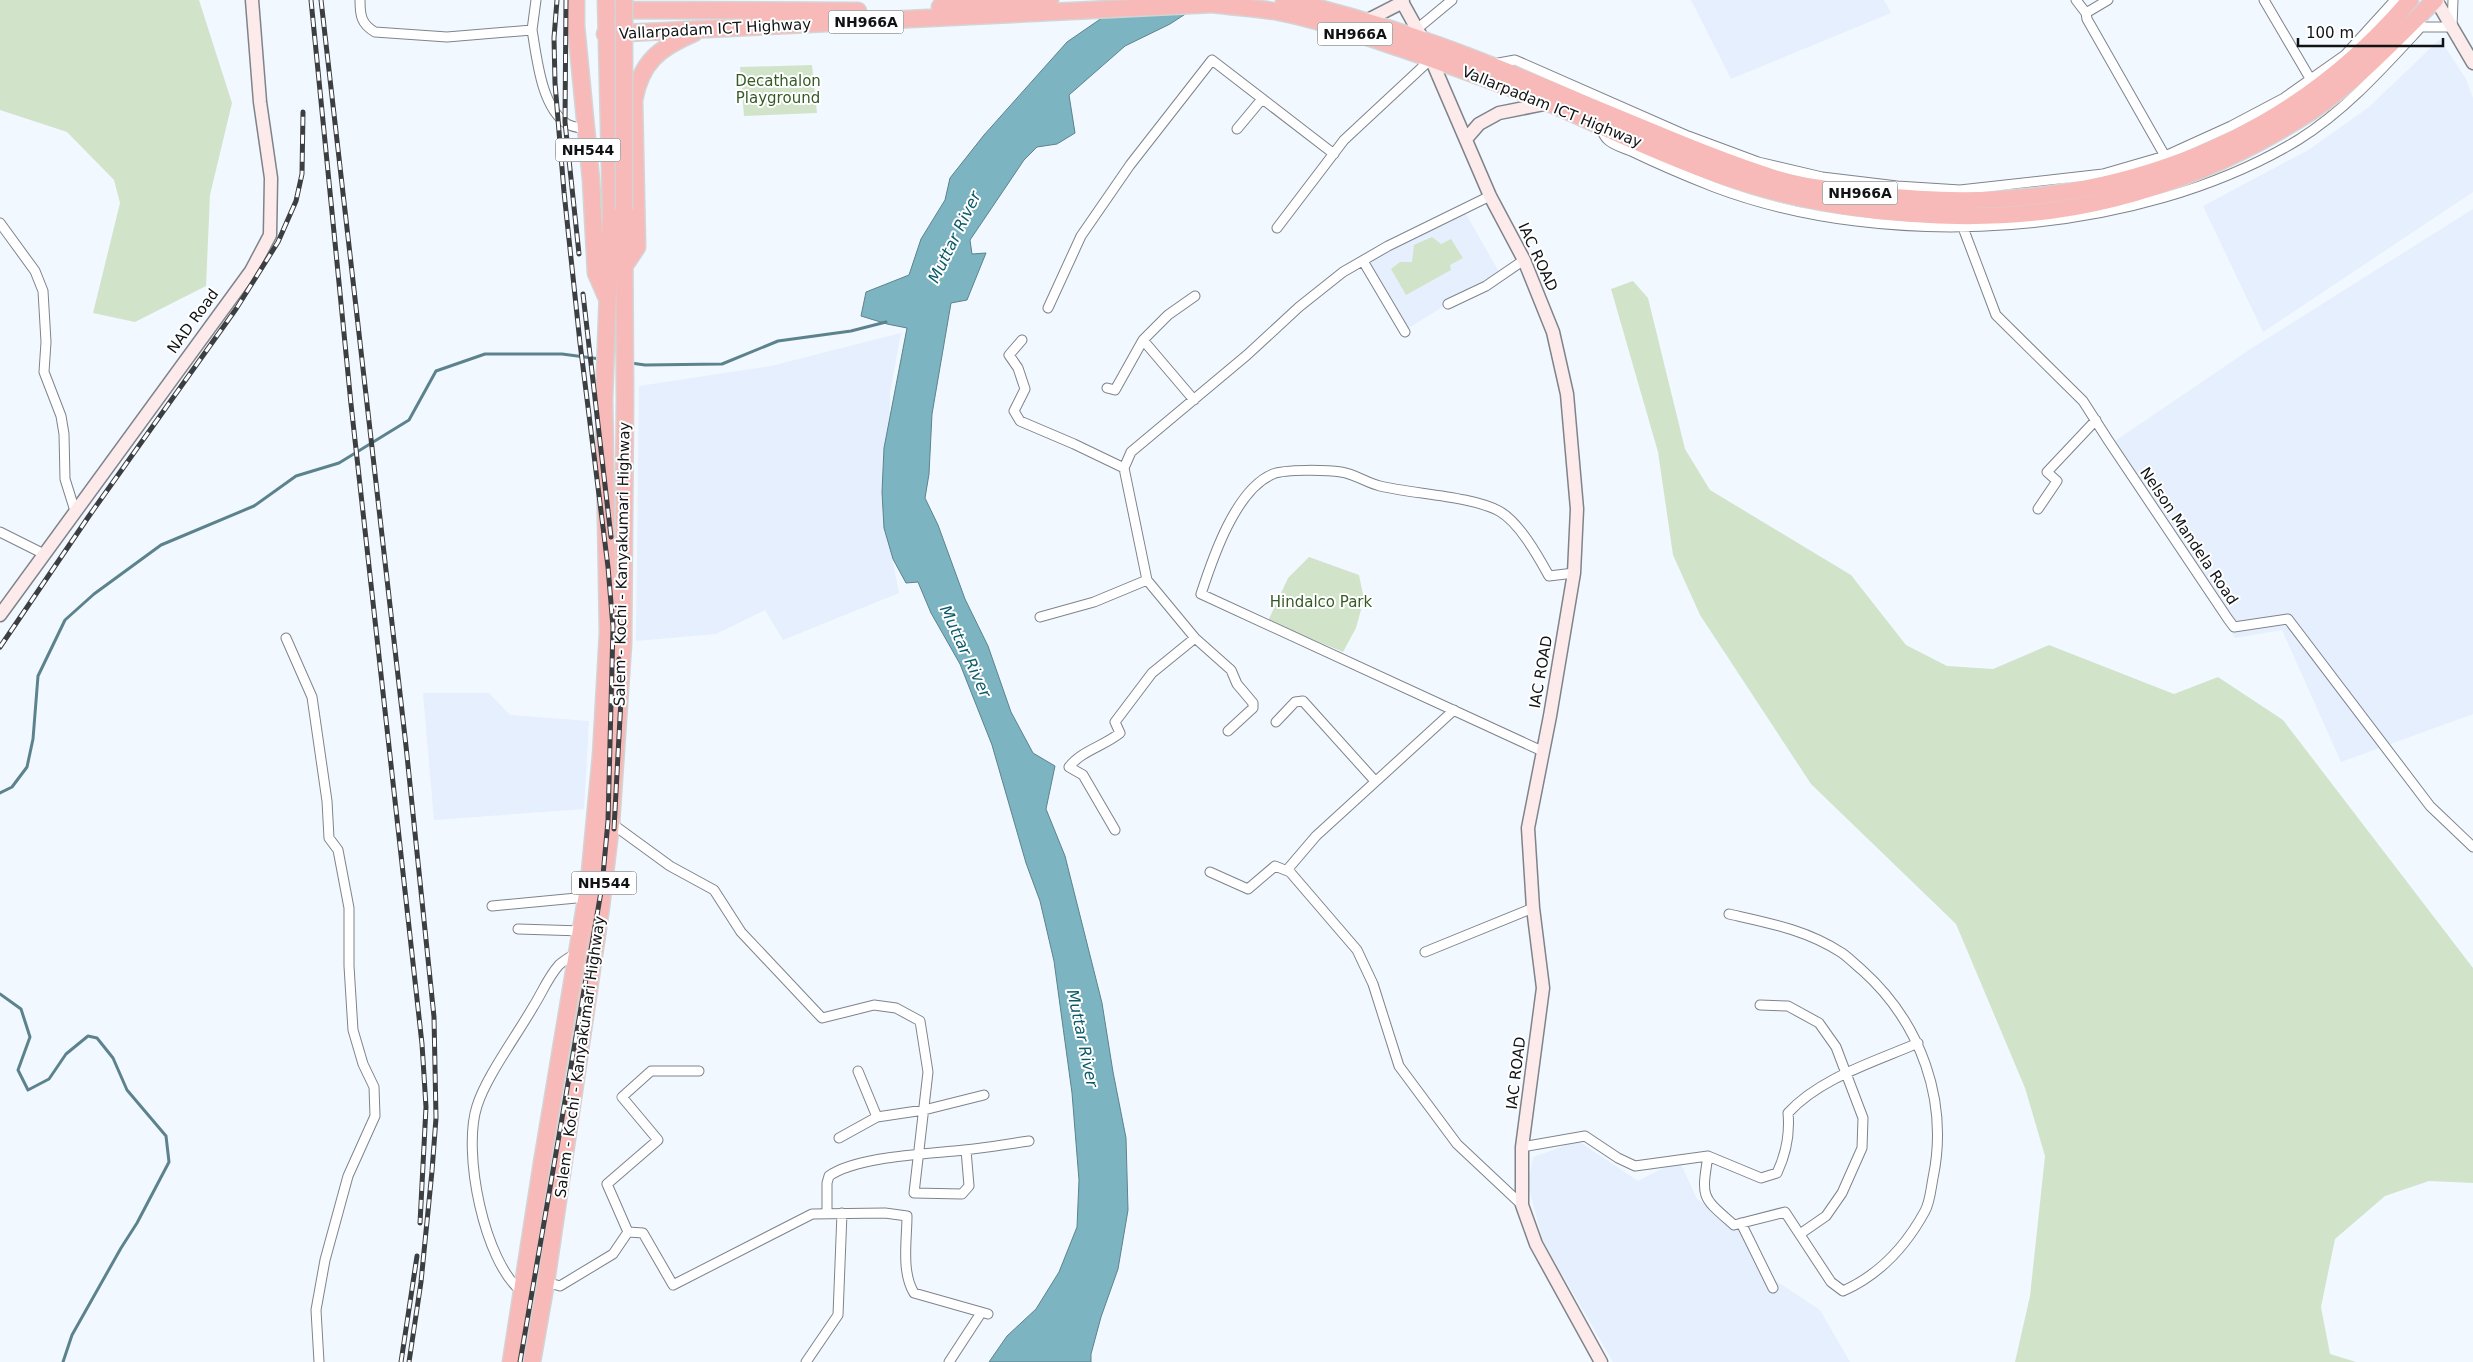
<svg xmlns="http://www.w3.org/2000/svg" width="2473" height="1362" font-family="'DejaVu Sans',sans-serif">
<rect width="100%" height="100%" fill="#f2f8ff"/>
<path fill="#e5effd" d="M1691,0H1884L1891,13L1731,79Z
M2440,39L2466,79L2473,98V192L2263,332L2203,206L2310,149L2369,107Z
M2473,209V714L2341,762L2282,630L2235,638L2109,445L2249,350Z
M1465,212L1499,272L1407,329L1368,262Z
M901,333L890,393L888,537L899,593L783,640L765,610L716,634L636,641L639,386L771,366Z
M423,693H489L510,715L589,721L584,809L434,820Z
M1578,1141L1638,1181L1679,1160L1697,1199L1737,1223L1758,1269L1820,1310L1850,1362H1613L1543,1241L1528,1185L1533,1157Z"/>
<path fill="#d1e4c9" d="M0,0H199L232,103L210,195L206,286L135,322L93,313L120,203L114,180L67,132L0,110Z
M812,65L817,113L744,116L740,67Z
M1432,237L1441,244L1451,239L1463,258L1450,265L1451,270L1406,295L1391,269L1400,262H1412L1414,245Z
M1633,281L1648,298L1685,449L1710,490L1851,575L1906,645L1947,666L1993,669L2049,645L2174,694L2218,677L2283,720L2473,968V1183L2429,1181L2385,1196L2335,1239L2321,1307L2330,1354L2356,1362H2015L2030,1296L2045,1156L2025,1088L1956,924L1811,784L1700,615L1673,555L1658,452L1611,289Z
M1309,557L1359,575L1364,599L1356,628L1343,652L1268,621L1288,578Z"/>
<path fill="#7cb4c1" stroke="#5c838d" d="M1128,0H1207L1170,24L1125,46L1069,95L1075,133L1057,144L1037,147L1024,160L970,240L972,254L986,253L967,300L951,303L932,414L929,474L925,498L938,525L965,599L988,646L1011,712L1033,753L1055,766L1046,809L1065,856L1102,1003L1113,1072L1126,1138L1128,1210L1118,1269L1101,1317L1091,1354V1362H989L1007,1336L1036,1309L1059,1272L1077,1227L1079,1180L1072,1093L1054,961L1040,901L1026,863L992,745L960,664L931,613L918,582L906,583L893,559L884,528L882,492L884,448L907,328L887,324L861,316L866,292L909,275L921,239L945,200L950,178L984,135L1067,42Z"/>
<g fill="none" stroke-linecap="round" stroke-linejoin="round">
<path stroke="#5c838d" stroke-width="3" d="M631,363L645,365L722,364L778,341L851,331L886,322
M0,793L12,787L27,767L33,739L38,676L65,620L94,594L161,545L254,506L296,476L339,463L409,420L436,371L485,354H562L600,359
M0,994L21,1009L30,1037L18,1070L28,1090L49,1079L66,1054L88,1036L97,1038L113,1058L127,1090L166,1136L169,1162L137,1223L121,1248L72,1335L63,1362"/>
<defs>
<path id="street" d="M360,0C360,15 361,24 375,32L447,37L532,30L536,0
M2076,0L2086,13L2087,19L2165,156
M2264,0L2311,80
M2086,13L2108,0
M2417,27H2452L2453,0
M1417,29L1452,0
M532,30C537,58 541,107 567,124C572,127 580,128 586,129
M1493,64L1515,60L1688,136L1758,162L1822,177L1897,186L1960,190L2103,174L2165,156L2231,126L2284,98L2345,55L2395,0
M1600,128C1602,131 1604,136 1607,139C1612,145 1624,148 1631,151C1658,164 1686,176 1714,187C1888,253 2138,237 2298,140C2346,110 2383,68 2421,27
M1237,129L1262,99
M0,223L35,271L43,291L46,342L44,372L61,416L64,434L65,479L75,511
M1962,225L1996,315L2083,401L2108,440L2228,619L2234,627L2288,619L2430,806L2473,847
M1277,228L1344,140L1431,59
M1363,261L1405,332
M1448,304L1486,286L1524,260
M1048,308L1081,236L1130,165L1212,60L1334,154
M1022,340L1009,355L1018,368L1025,389L1014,411L1020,421L1074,444L1124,468
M1143,340L1168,315L1195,296
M1107,388L1115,390L1143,340L1194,400
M2038,509L2057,481L2047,472L2096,420
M0,532L44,554
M1040,617L1094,602L1147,580
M286,638L312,697L327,801L329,838L338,850L349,908V966L353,1030L363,1064L374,1087L375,1116L348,1176L325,1260L316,1310L319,1362
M1276,722L1295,702L1303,701L1375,781
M1228,731L1253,708V703L1237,684L1231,670L1195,638L1147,580L1124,468L1131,452L1247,355L1299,307L1343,272L1388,246L1490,196
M1542,751L1201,594C1213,557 1236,489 1273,474C1285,469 1328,470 1341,472C1355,474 1367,483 1380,486C1413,494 1471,496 1499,511C1519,522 1538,556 1549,576L1574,573
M611,823L670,866L714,890L741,932L822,1018L874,1005L896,1008L920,1021L928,1072L914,1193L962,1194L969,1186L966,1150
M1115,830L1083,775L1069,767C1081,751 1104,746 1120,733L1115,722L1152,673L1195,638
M1287,870L1316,836L1454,710
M1210,872L1248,889L1275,866L1290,872L1357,950L1373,984L1399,1066L1457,1144L1522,1205
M492,906L587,897
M518,929L582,931
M1425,952L1533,908
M1760,1005L1788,1006L1819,1023L1836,1047L1863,1118L1862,1148L1842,1193L1826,1216L1800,1234
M858,1071L877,1117
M839,1138L877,1117L924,1110L984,1095
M1522,1147L1585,1136L1618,1158L1635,1166L1708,1156L1761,1178L1777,1173C1786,1154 1790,1134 1788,1113C1820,1078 1874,1062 1918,1043
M1708,1156C1701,1199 1702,1197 1734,1225L1785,1212L1831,1282L1843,1291C1879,1275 1906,1246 1925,1211C1930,1202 1931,1188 1933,1178C1949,1101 1921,1023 1862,970C1856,965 1849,958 1842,953C1807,930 1769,923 1729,914
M827,1213V1183L829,1176C857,1156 929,1154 964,1150C986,1148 1007,1144 1029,1141
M1741,1223L1773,1288
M628,1232L607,1184L658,1140L622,1097L651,1071H699
M546,1282L560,1286L613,1254L628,1232L643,1233L673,1285L812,1214L885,1213L907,1216C907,1239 901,1272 914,1293L988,1314
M522,1292C484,1262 462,1152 477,1106C486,1077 517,1035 533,1007C542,993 548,977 559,965C564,960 572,956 578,952
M806,1362L838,1315L842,1213
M949,1362L981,1313"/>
<path id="secondary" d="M1401,0L1422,38L1490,196L1524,260L1553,332L1567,394L1577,509L1574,573L1550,716L1528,828L1533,908L1543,988L1522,1147V1205L1536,1244L1601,1362
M2436,0L2473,63
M1364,22L1403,2
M1466,139L1479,124L1499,113L1549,103
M0,615L251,271L270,235L271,178L260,102L252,0"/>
<path id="highway" d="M576,0V26L591,180L596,273L606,296
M1284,0C1390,23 1491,64 1590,106C1654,132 1718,161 1784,181C1813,189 1846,191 1875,195C2079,219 2275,159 2410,0
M940,7L1050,0
M610,10L858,11
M605,34L1213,4C1235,7 1258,8 1279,12C1320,20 1361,35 1400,48C1446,64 1492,80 1537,98C1594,122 1650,150 1708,171C1830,216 1986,231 2113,199C2184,181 2250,151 2312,111C2358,80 2396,38 2435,0
M625,265L637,247L634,100C641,62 659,48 694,33
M511,1362L542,1163L589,882L601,756L608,633L604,400L611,207L606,0
M532,1362L546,1282L601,907L611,823L623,644L625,399L624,209"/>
</defs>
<use href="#street" stroke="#7f848b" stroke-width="11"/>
<use href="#secondary" stroke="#7f848b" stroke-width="15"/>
<use href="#highway" stroke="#d4d4d5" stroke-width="19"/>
<use href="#street" stroke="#fff" stroke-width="9"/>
<use href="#secondary" stroke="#fdeaea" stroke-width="12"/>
<use href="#highway" stroke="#f7bab8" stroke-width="16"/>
<defs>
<path id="rail" d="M311,0L351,404L422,1044L426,1107L420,1223
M321,0L406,746L434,1017L436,1118L432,1171L421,1282L409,1362
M566,0L565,122L579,254
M583,294L611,537
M0,647L89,516L236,309L278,242L296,201L302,174L303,112
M614,829L621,699L619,659
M401,1362L417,1256
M520,1362L602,886L608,821L613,627L608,567L580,343L564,192L555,83L554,38L557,0"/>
</defs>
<use href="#rail" stroke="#3c3f42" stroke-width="5"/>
<use href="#rail" stroke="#fff" stroke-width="3" stroke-dasharray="9" stroke-linecap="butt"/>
<defs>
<path id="highway-bridge" d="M624,209V0"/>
</defs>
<use href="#highway-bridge" stroke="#d4d4d5" stroke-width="19" stroke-linecap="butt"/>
<use href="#highway-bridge" stroke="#f7bab8" stroke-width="16"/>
</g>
<g text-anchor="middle" stroke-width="4" stroke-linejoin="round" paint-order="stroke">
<g fill="#fff" stroke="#58595a" stroke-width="1">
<rect x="828.5" y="10.5" width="75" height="23" rx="4"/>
<rect x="1317.5" y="22.5" width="75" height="23" rx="4"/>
<rect x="555.5" y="138.5" width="65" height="23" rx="4"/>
<rect x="1822.5" y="181.5" width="75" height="23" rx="4"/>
<rect x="571.5" y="871.5" width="65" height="23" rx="4"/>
</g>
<g font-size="14" font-weight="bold" fill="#101214">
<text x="866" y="27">NH966A</text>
<text x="1355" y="39">NH966A</text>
<text x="588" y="155">NH544</text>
<text x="1860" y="198">NH966A</text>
<text x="604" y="888">NH544</text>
</g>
<g font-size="15" fill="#101214" stroke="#fff">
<text transform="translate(715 29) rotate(-3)" y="5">Vallarpadam ICT Highway</text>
<text transform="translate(1552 107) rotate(22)" y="5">Vallarpadam ICT Highway</text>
<text transform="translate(1538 257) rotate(65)" y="5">IAC ROAD</text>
<text transform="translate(193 321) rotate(-54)" y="5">NAD Road</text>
<text transform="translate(2189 536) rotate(56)" y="5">Nelson Mandela Road</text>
<text transform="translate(622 564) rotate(-89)" y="5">Salem - Kochi - Kanyakumari Highway</text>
<text transform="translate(1541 672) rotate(-80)" y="5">IAC ROAD</text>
<text transform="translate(580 1057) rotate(-82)" y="5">Salem - Kochi - Kanyakumari Highway</text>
<text transform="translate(1516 1073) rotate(-83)" y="5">IAC ROAD</text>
</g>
<g font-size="15" fill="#355a25" stroke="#fff">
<text x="778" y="86">Decathalon<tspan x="778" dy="17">Playground</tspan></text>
<text x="1321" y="607">Hindalco Park</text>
</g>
<g font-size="16" font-style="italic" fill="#0b5b6a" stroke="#fff">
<text transform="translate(954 237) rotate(-64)" y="6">Muttar River</text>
<text transform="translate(966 651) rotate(65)" y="6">Muttar River</text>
<text transform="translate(1083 1038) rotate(78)" y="6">Muttar River</text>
</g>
</g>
<path d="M2298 38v8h145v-8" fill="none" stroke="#101214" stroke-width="2.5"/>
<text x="2306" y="38" font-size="15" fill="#101214" stroke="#ffffff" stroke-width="4" paint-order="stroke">100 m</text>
</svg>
